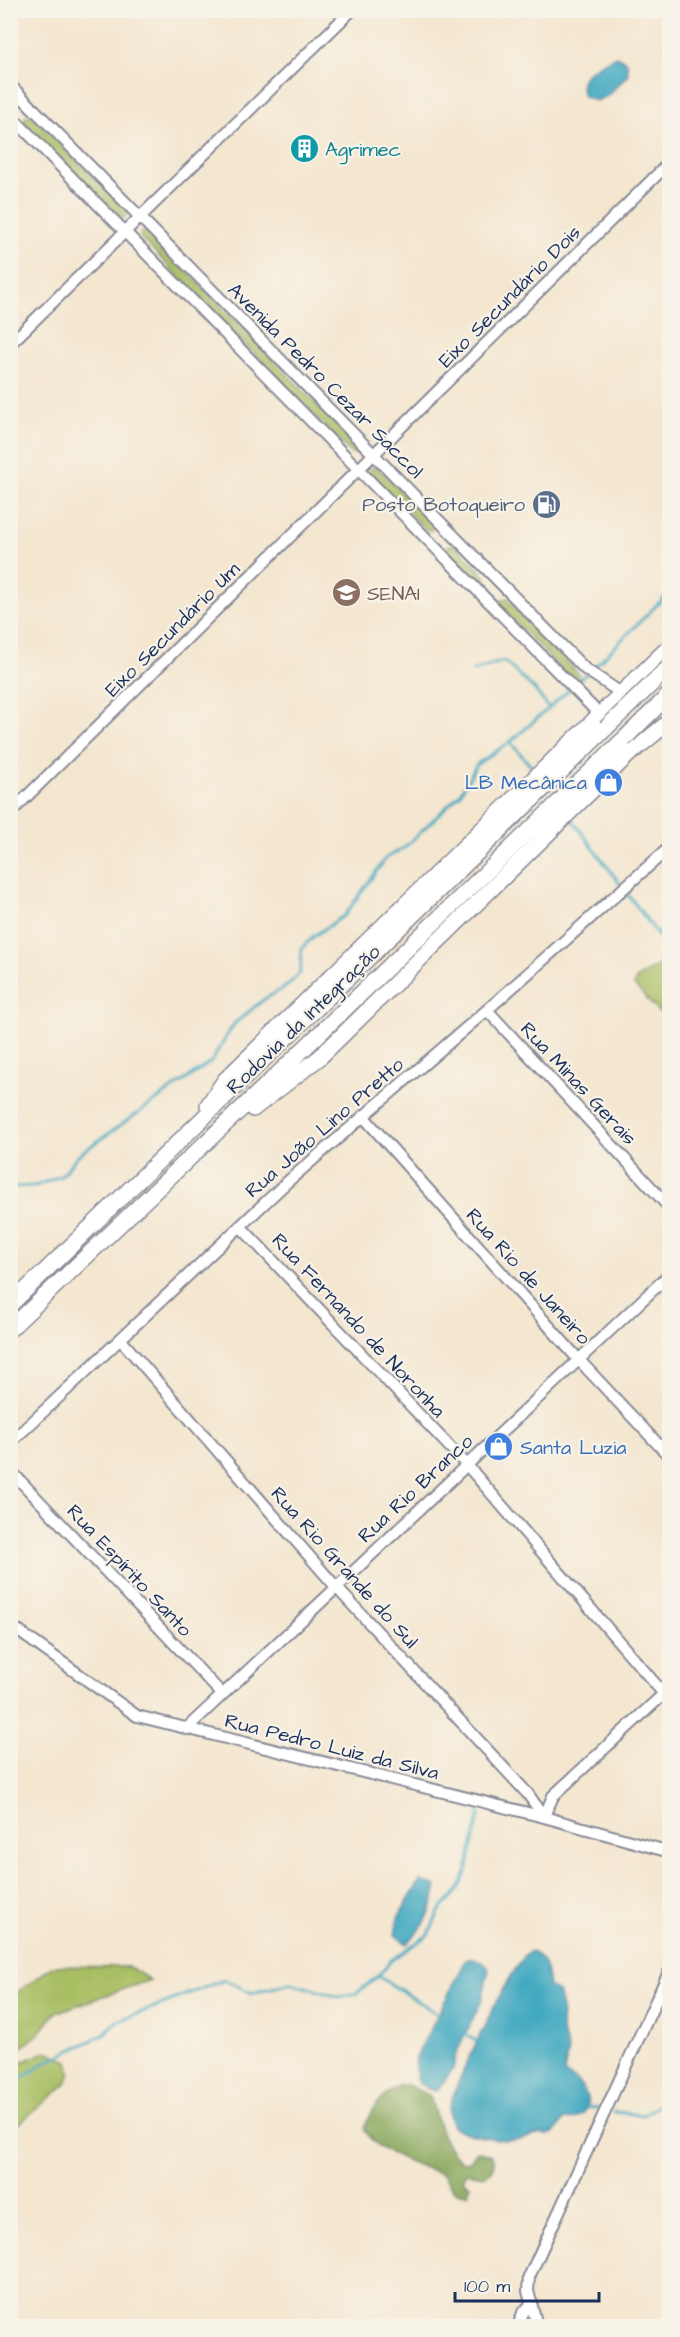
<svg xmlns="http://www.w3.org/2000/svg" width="680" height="2337" font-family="'Architects Daughter',sans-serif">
<rect width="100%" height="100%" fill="#f7f3e8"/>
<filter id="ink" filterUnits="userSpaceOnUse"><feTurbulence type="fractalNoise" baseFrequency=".0167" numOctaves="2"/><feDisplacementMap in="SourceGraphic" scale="12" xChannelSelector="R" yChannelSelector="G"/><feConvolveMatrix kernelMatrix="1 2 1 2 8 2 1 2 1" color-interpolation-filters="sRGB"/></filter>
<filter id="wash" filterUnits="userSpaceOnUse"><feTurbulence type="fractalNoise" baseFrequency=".008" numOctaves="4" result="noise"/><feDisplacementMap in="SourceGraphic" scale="24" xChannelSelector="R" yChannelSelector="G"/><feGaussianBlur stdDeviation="1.35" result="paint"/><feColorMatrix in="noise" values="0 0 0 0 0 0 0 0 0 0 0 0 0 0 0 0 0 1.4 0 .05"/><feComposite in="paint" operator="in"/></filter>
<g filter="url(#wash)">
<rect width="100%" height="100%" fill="#f4e6cf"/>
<path fill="#a8be62" stroke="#627660" stroke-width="1.5" d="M31,115L128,212L124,218L120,217L27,126L24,122L25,117Z
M148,231L355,444L359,450L357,454L351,453L140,237L142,232Z
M377,467L434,524L432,530H426L371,475L370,468Z
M454,544L484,575L488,583L486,587H481L445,551L448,546Z
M507,598L581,677L575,684L499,605L501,600Z
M669,958V1010L664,1014L659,1012L634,985L636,979Z
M53,1966L129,1967L150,1980L55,2013L40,2033L20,2049L14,2060L25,2061L47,2051L68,2061L71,2073L65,2085L11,2130V1997Z"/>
<path fill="#86a558" stroke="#506a5b" stroke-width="1.5" d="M400,2085H408L430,2096C437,2119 442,2148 463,2162L470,2161L477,2151L492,2156L494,2164L491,2172L483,2176L466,2173L463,2181L470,2185L468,2194C453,2194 450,2187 444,2175C422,2166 372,2152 364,2128C372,2109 381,2095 400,2085Z"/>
<path fill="#40a8c0" stroke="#2e6c8f" stroke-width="1.5" d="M616,56L627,62L628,75L607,96L596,101L583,96C574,73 600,65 616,56Z
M420,1881L437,1886C431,1916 428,1921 407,1944L395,1935L398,1917Z
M531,1951C546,1960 547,1970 549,1987L558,1992L562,2007L561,2028L568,2049L564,2073C568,2076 573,2078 577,2081C593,2096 592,2121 564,2120C558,2129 553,2138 541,2134C530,2137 520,2140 509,2140C499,2140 458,2134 453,2126C450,2121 448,2113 449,2108C454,2085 514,1958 531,1951Z
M474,1958L484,1963L489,1969L482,2000L456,2054L453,2069L438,2089L433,2091L419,2084L415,2068L416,2057L466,1960Z"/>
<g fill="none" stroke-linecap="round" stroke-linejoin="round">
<path stroke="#40a8c0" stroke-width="3" d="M592,669L670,592
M549,708L587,673
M511,743L536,772
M571,818L670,951
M10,1187L35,1186L61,1176L78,1155L211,1062L234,1024L263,1000L287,986L300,973L302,948L314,936L345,915L386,858L404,848L459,795L477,764L510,742L549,708L534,689L504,661L473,671
M378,1976L441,2016
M463,2032L480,2044
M10,2086L46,2062L103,2035L116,2022L224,1980L252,1993L291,1983L339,1997L357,1993L378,1976L390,1961L428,1935L439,1912L460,1888L467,1870L480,1812
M584,2107L597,2108
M614,2112L644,2115L670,2097"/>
</g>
</g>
<g filter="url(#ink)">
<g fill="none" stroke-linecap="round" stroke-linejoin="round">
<defs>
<path id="minor" d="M10,85L585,669L621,693
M10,115L599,714
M10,344L352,10
M10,813L670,162
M487,1010L670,1208
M363,1116L578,1359L670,1457
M240,1226L466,1464L664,1694
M121,1340L336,1587L528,1794L544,1817
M10,1443L286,1183L487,1010L670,847
M10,1470L222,1694
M10,1625L137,1716L544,1817L670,1852
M186,1729L670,1274
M544,1817L553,1796L668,1690
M518,2326L523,2313L532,2303
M537,2326L528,2291L529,2277L670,1970"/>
<path id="highway" d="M208,1105L225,1080L670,646
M253,1109L319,1058L627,756L670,721
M10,1305L606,728
M10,1329L283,1069L624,739"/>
</defs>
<use href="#minor" stroke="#888a96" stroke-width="14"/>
<use href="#highway" stroke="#888a96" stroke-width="18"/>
<use href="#minor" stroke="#fff" stroke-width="10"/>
<use href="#highway" stroke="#fff" stroke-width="15"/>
<defs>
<path id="highway-bridge" d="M606,728L670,666
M624,739L670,694"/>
</defs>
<use href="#highway-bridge" stroke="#888a96" stroke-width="18" stroke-linecap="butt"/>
<use href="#highway-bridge" stroke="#fff" stroke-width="15"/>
</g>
</g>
<defs>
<symbol id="building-disc" viewBox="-11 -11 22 22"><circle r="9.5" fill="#0f9aa8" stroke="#f7f3e8"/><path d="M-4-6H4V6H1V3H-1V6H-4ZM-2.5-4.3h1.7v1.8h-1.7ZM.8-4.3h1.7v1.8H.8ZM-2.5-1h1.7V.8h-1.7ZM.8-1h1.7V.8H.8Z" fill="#fff"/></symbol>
<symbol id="fuel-disc" viewBox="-11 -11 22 22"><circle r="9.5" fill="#5c6f8a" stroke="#f7f3e8"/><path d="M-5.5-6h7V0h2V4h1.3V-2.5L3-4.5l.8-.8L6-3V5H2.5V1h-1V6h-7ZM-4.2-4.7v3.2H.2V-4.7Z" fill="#fff"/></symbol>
<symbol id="university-disc" viewBox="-11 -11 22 22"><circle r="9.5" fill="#8d6e63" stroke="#f7f3e8"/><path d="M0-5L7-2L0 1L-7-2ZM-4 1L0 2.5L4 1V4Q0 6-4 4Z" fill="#fff"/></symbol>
<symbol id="shop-disc" viewBox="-11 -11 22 22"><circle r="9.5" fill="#3f7fe0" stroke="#f7f3e8"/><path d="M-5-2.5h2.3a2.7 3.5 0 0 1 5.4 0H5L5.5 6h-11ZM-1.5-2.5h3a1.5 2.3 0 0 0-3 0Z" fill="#fff"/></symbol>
</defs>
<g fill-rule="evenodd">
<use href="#building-disc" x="288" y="132" width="33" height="33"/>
<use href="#fuel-disc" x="530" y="488" width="33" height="33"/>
<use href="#university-disc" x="330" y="576" width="33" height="33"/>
<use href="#shop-disc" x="592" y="766" width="33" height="33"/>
<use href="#shop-disc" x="482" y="1430" width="33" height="33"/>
</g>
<g text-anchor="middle" stroke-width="4.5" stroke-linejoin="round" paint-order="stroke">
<g font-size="20" fill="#0d838f" stroke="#f7f3e8" text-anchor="start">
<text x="325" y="156">Agrimec</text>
</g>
<g font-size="20" fill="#1b2f5e" stroke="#f7f3e8">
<text transform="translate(509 296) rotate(-45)" y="7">Eixo Secundário Dois</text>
<text transform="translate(326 380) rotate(45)" y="7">Avenida Pedro Cezar Saccol</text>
<text transform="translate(172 629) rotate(-45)" y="7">Eixo Secundário Um</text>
<text transform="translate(303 1019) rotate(-44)" y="7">Rodovia da Integração</text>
<text transform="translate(579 1083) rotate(47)" y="7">Rua Minas Gerais</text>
<text transform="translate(324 1127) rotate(-41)" y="7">Rua João Lino Pretto</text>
<text transform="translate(529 1276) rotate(48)" y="7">Rua Rio de Janeiro</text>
<text transform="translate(359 1325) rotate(47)" y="7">Rua Fernando de Noronha</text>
<text transform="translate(415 1488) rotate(-43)" y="7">Rua Rio Branco</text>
<text transform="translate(345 1567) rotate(48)" y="7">Rua Rio Grande do Sul</text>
<text transform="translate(130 1570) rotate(47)" y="7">Rua Espírito Santo</text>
<text transform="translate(332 1746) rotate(14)" y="7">Rua Pedro Luiz da Silva</text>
</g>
<g font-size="20" fill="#4e5e75" stroke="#f7f3e8" text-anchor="end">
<text x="525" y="511">Posto Botoqueiro</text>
</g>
<g font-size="20" fill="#785e54" stroke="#f7f3e8" text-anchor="start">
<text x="367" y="600">SENAI</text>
</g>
<g font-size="20" fill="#366cbe" stroke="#f7f3e8" text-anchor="end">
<text x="587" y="789">LB Mecânica</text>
<text x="520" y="1454" text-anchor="start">Santa Luzia</text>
</g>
</g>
<rect width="680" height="2337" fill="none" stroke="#f7f3e8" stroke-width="36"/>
<path d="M455 2292v9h144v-9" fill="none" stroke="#1b2f5e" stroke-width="3"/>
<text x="464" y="2292" font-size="18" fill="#1b2f5e" stroke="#f7f3e8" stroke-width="4.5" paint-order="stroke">100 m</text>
</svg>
